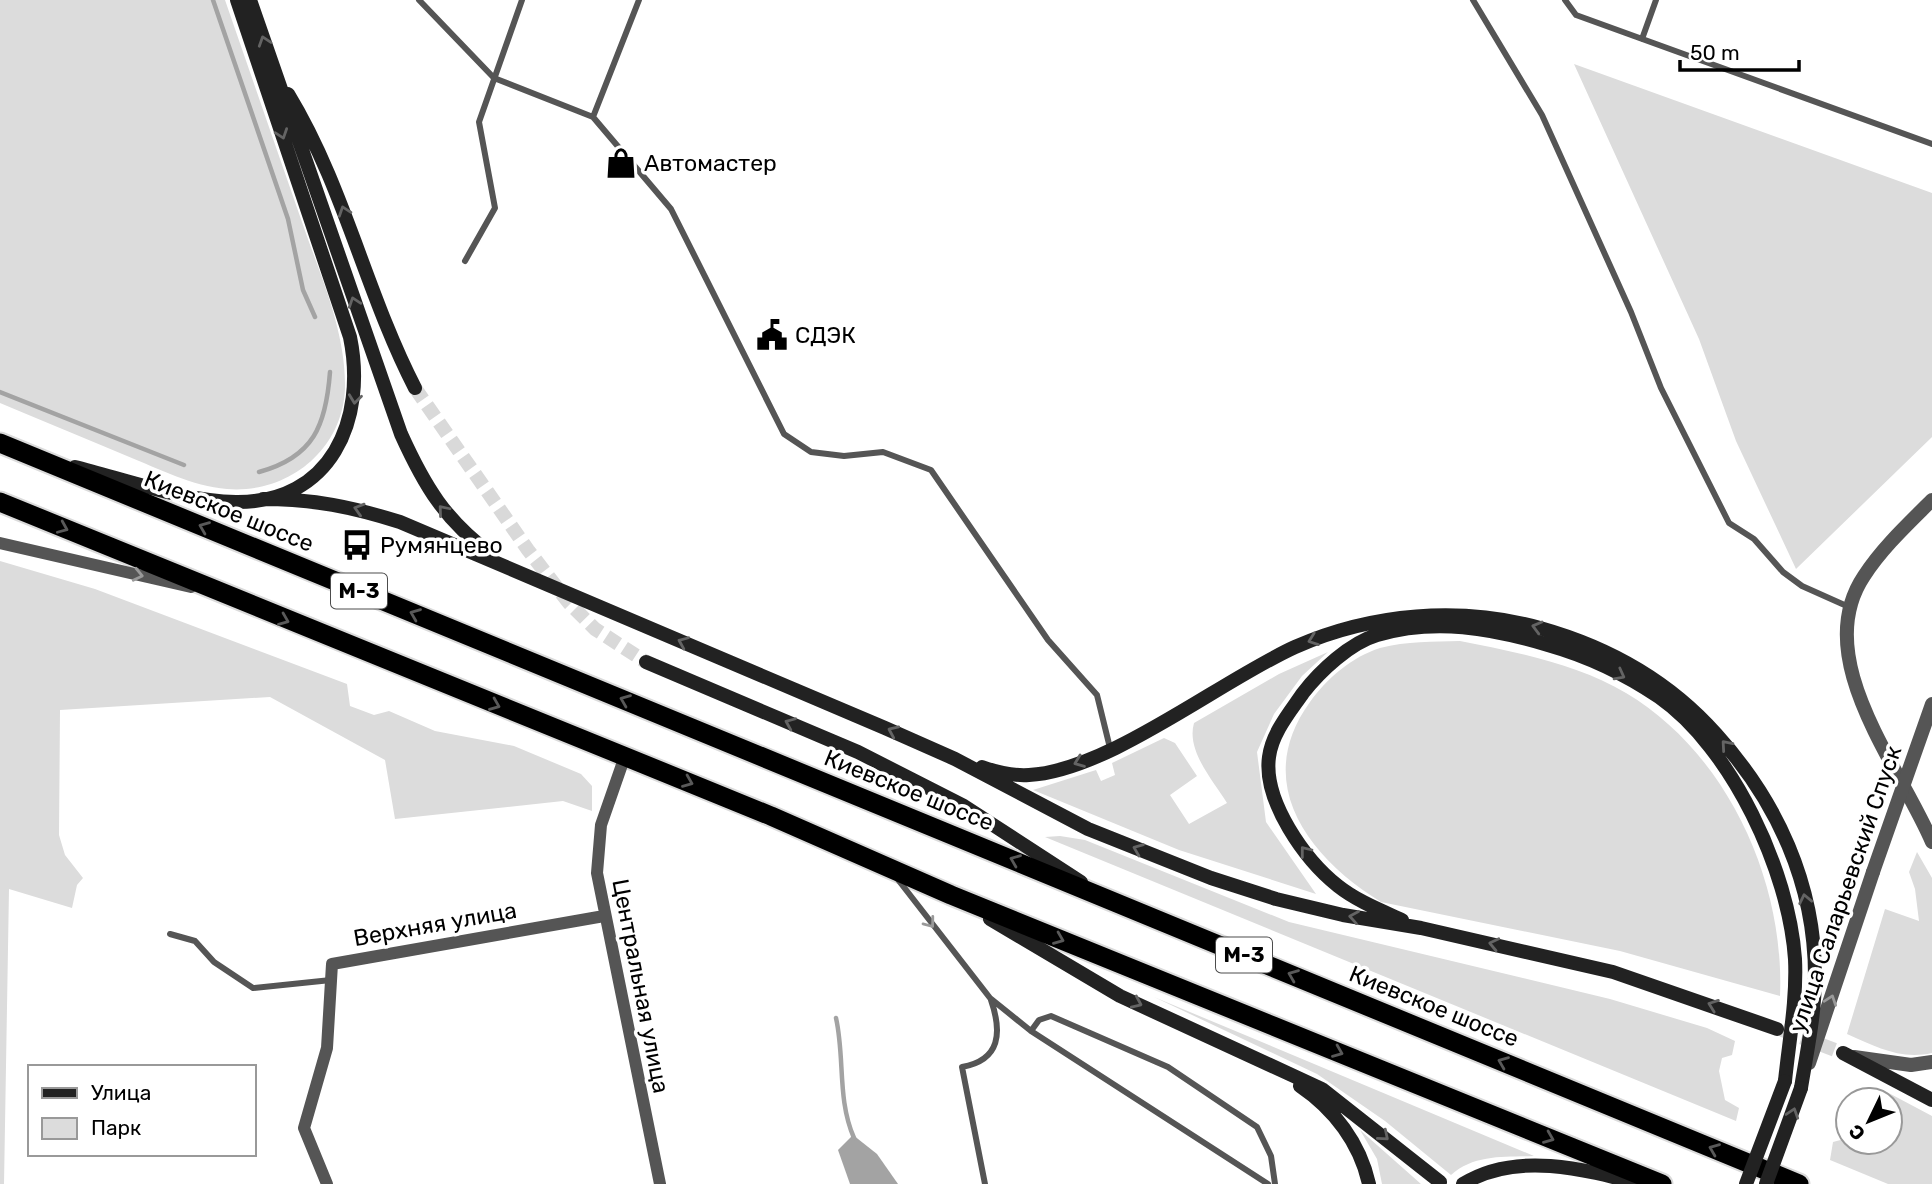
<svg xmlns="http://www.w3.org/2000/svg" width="1932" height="1184" font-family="Rubik,sans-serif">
<rect width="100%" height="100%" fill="#fff"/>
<path fill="#dcdcdc" d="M0,0H225C251,75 277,150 303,225C321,277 346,332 345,388C343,450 288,494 227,489C192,486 159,469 127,456C85,438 42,421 0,403Z
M1574,64L1932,193V437L1796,569L1736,441L1699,339Z
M0,561L95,589L347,684L350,706L374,715L389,711L435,731L514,746L581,774L592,786V811L563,801L395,819L385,760L270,697L60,710L59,835L65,855L83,878L77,885L72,908L9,889L4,1184H0Z
M1460,641C1516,652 1577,664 1626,693C1727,753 1785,881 1780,996L1620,951L1381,902C1309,858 1251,783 1310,702C1327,678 1352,657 1380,648C1407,641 1433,642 1460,641Z
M1328,652L1302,676L1274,714L1257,752L1266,822L1316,894L1179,850L1033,790L1096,770L1101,781L1115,775L1112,763L1164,738L1175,743L1197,776L1170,795L1189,824L1227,803C1213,780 1186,751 1194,723L1279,674Z
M1060,836L1085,840L1289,922L1610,999L1707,1028L1735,1041L1732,1055L1722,1058L1719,1071L1725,1100L1739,1108L1736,1121L1045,837Z
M1917,852L1932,878V1053C1900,1060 1877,1047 1847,1034L1885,909L1919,921L1915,889L1909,872Z
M1154,997L1534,1156C1505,1157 1474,1154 1451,1175L1385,1121L1317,1074Z
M1867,1087L1883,1090L1932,1116V1184H1888L1830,1160L1833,1142L1848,1138V1142H1890V1100H1863Z
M1360,1130L1421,1184H1382L1377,1159Z"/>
<path fill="#a3a3a3" d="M853,1135L877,1154L898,1184H850L838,1150Z"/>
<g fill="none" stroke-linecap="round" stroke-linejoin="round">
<path stroke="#a3a3a3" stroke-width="4.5" d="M213,0L288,219L303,290L315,317
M0,392L184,465
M259,472C314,457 326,425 330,372
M836,1018C845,1058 837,1099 854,1138"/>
<path stroke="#d9d9d9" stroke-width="14" stroke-dasharray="14 7" stroke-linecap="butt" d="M415,388L528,550L569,603L595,629L646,662
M1782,1030L1843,1053"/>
<defs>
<path id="trunk" d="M0,443L1799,1184
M0,502L771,816L951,895L1662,1184"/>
</defs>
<use href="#trunk" stroke="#dbdbdb" stroke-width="23"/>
<path stroke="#555" stroke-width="6" d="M419,0L494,78L593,117
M639,0L593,117L671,209L784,434L811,452L844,456L883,452L931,470L1048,640L1097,695L1110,748
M1473,0L1542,115L1631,312L1661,388L1729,523L1754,539L1783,572L1802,586L1849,607
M1565,0L1576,15L1932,144
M1642,39L1656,0
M465,261L495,208L479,122L522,0
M896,877L990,998L1031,1031L1268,1184
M170,934L195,941L214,962L253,988L331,980
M1031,1031L1039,1020L1051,1016L1168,1067L1257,1127L1271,1156L1275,1184
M985,1184L962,1067C1001,1060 1002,1032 991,1000"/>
<path stroke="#555" stroke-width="12" d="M0,543L191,587
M625,756L601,825L597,873L660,1184
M327,1184L304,1128L327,1048L332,964L604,916"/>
<path stroke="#555" stroke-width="14" d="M1932,500C1908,524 1882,548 1864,576C1809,658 1900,766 1932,842
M1854,1057L1911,1065L1932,1062
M1809,1063L1873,872"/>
<path stroke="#222" stroke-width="14" d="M250,0L401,434C425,487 445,520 492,555
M288,94C344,186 366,293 415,388
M75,467C123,479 187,502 236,502C331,503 367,420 350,337L237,0
M263,499C314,499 352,507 400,522L885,728L955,759L1088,829L1211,878L1276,899L1343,915L1421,928L1613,972L1777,1029
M646,662L858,752L964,806L1081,882
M982,767C996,772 1013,776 1029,775C1108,771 1220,681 1295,647C1372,613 1460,606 1540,628C1608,647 1669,681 1716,734C1777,801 1815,884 1815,976C1815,1014 1807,1051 1801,1088
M990,919L1120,996L1322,1089L1440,1182
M1402,920C1380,910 1357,901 1338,886C1305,860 1263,801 1269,757C1272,733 1290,712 1303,693C1320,671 1350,643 1377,635C1435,618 1491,628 1548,645C1587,656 1625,674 1659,697C1732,748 1789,871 1795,959C1797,1000 1789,1041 1785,1081
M1843,1053L1932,1100
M1300,1086C1334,1109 1360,1143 1369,1184
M1463,1184C1516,1151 1584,1169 1640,1184"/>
<use href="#trunk" stroke="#000" stroke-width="19"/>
<path stroke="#555" stroke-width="14" d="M1873,872L1932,704"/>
<path stroke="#222" stroke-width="14" d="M1746,1184L1785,1081
M1766,1184L1801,1088"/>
</g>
<defs><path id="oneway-chevron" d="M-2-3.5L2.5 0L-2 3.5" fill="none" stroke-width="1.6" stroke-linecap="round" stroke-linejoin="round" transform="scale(1.75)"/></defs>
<g stroke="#646464">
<use href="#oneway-chevron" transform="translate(264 41) rotate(-108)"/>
<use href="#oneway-chevron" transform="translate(282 134) rotate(71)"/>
<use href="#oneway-chevron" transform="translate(344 211) rotate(-109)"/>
<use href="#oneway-chevron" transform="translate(354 302) rotate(-109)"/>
<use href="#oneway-chevron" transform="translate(355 399) rotate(97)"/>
<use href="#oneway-chevron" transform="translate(359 509) rotate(-163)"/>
<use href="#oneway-chevron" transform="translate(443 510) rotate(-130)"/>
<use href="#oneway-chevron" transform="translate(1537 627) rotate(-165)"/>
<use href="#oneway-chevron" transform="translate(1313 640) rotate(160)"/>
<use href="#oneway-chevron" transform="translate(683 642) rotate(-157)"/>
<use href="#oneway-chevron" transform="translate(1620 675) rotate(28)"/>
<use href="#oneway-chevron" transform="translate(790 723) rotate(-157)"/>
<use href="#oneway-chevron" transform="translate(893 731) rotate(-156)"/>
<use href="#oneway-chevron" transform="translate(1726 745) rotate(-131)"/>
<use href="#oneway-chevron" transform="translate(1079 762) rotate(159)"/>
<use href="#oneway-chevron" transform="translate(1138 849) rotate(-158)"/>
<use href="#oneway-chevron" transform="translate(1305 851) rotate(-128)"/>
<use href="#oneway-chevron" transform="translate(1805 899) rotate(-102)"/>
<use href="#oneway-chevron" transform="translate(1354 917) rotate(-170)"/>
<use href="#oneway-chevron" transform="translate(1494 944) rotate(-167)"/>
<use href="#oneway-chevron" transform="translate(1137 1003) rotate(24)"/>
<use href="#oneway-chevron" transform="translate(1713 1005) rotate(-160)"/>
<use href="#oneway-chevron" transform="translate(1793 1113) rotate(-72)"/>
<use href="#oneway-chevron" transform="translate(1384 1136) rotate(40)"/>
</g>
<g stroke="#595959">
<use href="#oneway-chevron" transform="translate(204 527) rotate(-158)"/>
<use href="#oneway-chevron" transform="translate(63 528) rotate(23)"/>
<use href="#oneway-chevron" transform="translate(415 614) rotate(-158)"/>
<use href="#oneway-chevron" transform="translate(284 620) rotate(22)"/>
<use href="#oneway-chevron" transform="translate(625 700) rotate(-158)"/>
<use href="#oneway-chevron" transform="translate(495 705) rotate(22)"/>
<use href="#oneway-chevron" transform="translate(688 782) rotate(22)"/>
<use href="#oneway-chevron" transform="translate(1015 860) rotate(-158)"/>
<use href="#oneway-chevron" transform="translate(1059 939) rotate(22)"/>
<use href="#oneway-chevron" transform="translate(1293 975) rotate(-158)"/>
<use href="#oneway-chevron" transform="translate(1338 1052) rotate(22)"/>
<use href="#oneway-chevron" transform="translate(1503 1062) rotate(-158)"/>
<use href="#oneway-chevron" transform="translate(1549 1138) rotate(22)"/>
<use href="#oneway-chevron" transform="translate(1714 1149) rotate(-158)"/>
</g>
<g stroke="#999">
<use href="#oneway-chevron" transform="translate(138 575) rotate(13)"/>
<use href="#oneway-chevron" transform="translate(930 923) rotate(53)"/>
<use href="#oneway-chevron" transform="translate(1831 1000) rotate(-71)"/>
</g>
<defs>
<symbol id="shop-bare" viewBox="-9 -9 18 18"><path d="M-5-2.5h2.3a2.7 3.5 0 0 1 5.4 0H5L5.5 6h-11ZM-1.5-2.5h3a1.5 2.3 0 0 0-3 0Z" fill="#000" stroke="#fff" stroke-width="2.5" paint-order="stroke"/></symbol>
<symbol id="civic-bare" viewBox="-9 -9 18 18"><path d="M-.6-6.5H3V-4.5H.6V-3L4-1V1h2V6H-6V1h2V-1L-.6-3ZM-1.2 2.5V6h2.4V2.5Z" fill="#000" stroke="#fff" stroke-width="2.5" paint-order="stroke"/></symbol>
<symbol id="bus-bare" viewBox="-9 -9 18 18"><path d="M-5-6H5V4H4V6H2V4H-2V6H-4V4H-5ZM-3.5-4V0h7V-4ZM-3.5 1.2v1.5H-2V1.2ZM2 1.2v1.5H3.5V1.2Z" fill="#000" stroke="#fff" stroke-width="2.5" paint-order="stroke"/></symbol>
</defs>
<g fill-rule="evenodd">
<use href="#shop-bare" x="599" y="141" width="44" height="44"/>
<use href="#civic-bare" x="750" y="313" width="44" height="44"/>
<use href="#bus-bare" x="335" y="523" width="44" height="44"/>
</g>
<g text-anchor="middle" stroke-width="7" stroke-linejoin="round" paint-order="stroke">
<g fill="#fff" stroke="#4c4c4c" stroke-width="2">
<rect x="331" y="573.5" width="56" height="35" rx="5"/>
<rect x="1216" y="937.5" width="56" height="35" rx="5"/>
</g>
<g font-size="21" font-weight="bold" fill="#000">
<text x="359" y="598">М-3</text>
<text x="1244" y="962">М-3</text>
</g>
<g font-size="23" fill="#000" stroke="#fff" text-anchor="start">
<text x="644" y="171">Автомастер</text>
<text x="795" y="343">СДЭК</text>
<text x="380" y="553">Румянцево</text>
</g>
<g font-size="23" fill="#000" stroke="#fff">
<text transform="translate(229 511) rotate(22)" y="8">Киевское шоссе</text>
<text transform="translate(909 790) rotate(22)" y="8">Киевское шоссе</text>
<text transform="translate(1845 889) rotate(-71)" y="8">улица Саларьевский Спуск</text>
<text transform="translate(435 924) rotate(-10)" y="8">Верхняя улица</text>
<text transform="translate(641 986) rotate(79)" y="8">Центральная улица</text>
<text transform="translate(1434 1006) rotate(22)" y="8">Киевское шоссе</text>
</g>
</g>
<rect x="28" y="1065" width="228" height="91" fill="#ffffff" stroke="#999999" stroke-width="2"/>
<rect x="42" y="1088" width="35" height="10" fill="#222222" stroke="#999999" stroke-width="2"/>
<text x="91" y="1100" font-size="21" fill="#000000">Улица</text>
<rect x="42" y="1118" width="35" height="21" fill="#dcdcdc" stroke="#999999" stroke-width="2"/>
<text x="91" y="1135" font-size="21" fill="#000000">Парк</text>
<g transform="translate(1869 1121) rotate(227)"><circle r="33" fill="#ffffff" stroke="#999999" stroke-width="2"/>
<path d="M0-5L12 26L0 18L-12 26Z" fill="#000000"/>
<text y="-10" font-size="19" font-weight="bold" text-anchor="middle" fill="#000000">С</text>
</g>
<path d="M1680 60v10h119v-10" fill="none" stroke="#000000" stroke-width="3.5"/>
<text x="1690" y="60" font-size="21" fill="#000000" stroke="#ffffff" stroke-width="5" paint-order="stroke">50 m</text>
</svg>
